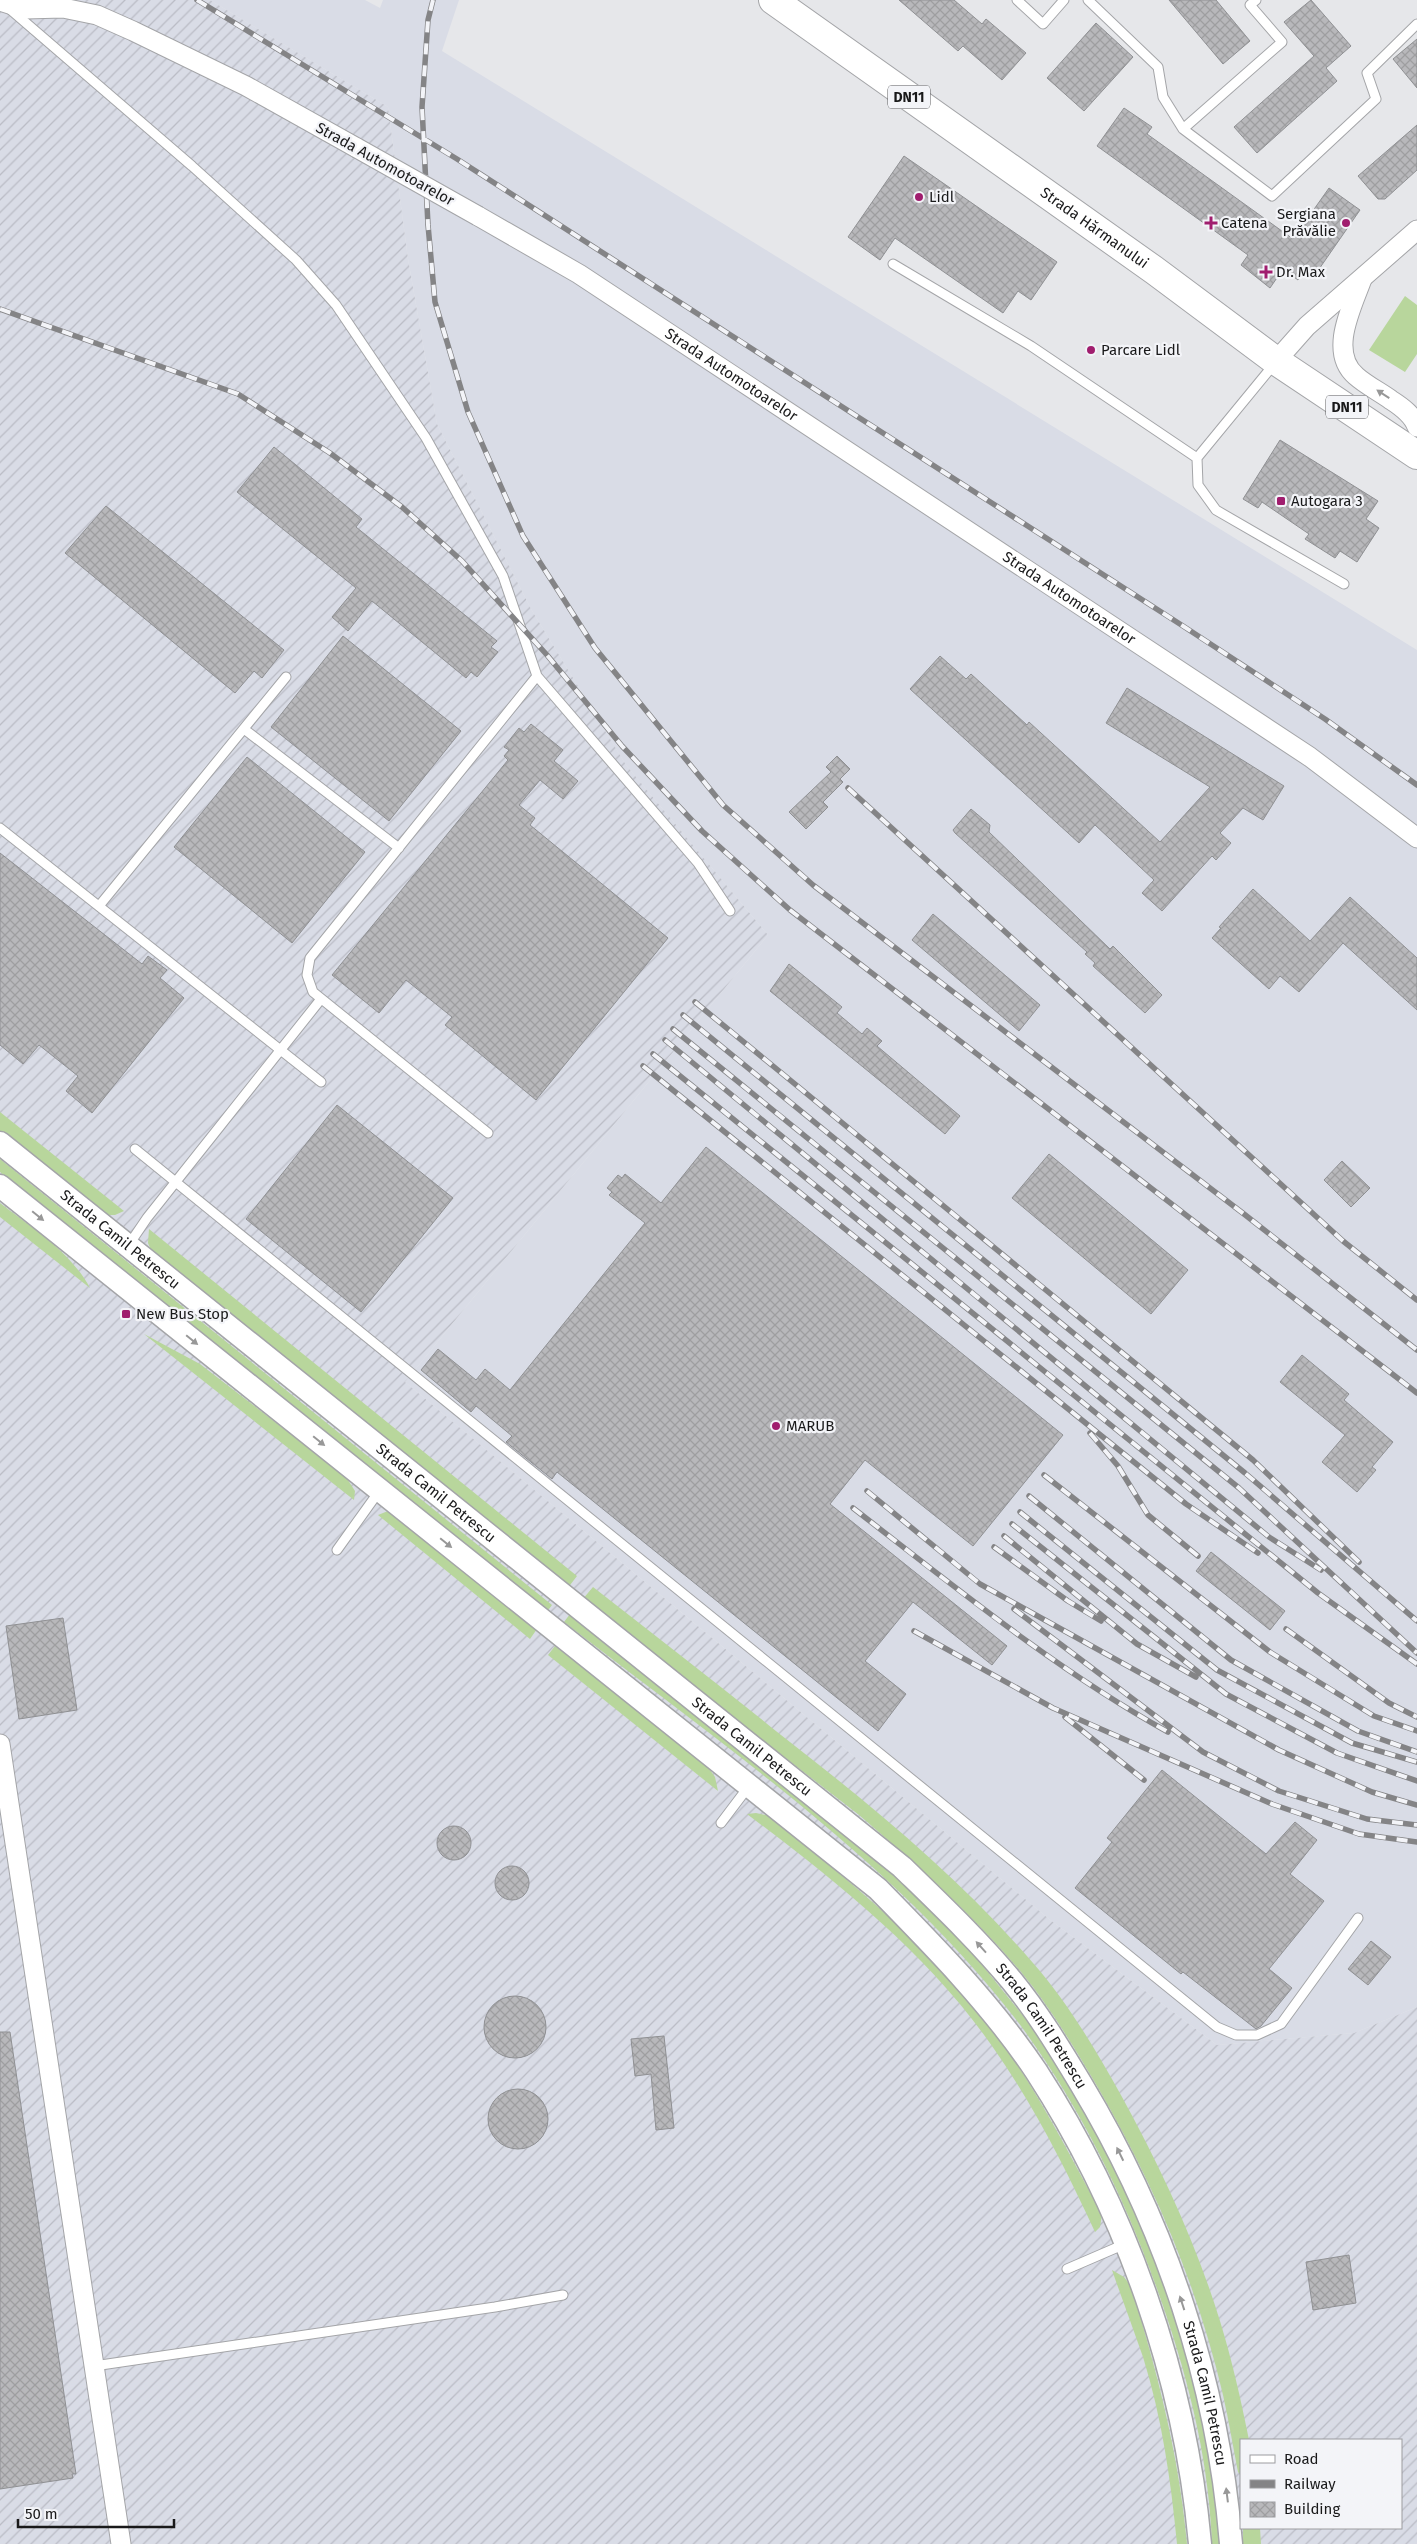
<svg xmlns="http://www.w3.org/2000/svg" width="1417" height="2544" font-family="'Fira Sans',sans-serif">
<defs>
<pattern id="industrial-furrows" width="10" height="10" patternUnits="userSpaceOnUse" patternTransform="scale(1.25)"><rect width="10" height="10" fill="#d9dce6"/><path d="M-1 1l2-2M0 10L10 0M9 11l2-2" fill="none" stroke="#babcc5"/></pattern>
<pattern id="building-cross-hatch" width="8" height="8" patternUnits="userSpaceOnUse" patternTransform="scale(1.25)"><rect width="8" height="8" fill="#b8b8bb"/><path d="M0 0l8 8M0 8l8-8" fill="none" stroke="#9e9ea0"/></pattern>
</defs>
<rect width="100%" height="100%" fill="#e6e7ea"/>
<path fill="#d9dce6" d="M210,0H365L380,8L383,0H459L442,51L1417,650V2007L1354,2033L1217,2045L1049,1919L405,1382L768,935L626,765L531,609L437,424L408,259L388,107Z"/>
<path fill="url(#industrial-furrows)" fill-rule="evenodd" d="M0,0H210L388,107L408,259L437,424L531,609L626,765L768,935L405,1382L1049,1919L1217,2045L1354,2033L1417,2007V2544H0ZM1241,2440H1401V2528H1241Z"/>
<path fill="#b8d69c" d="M1405,296L1417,305V354L1405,372L1369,350Z
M0,1112L124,1211L115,1215H101L0,1135Z
M0,1159L552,1605L546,1613L0,1172Z
M0,1203C31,1227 71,1252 90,1288L0,1217Z
M149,1229L577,1576L567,1589L153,1255L148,1243Z
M144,1334L200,1364L346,1477L355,1491L354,1500Z
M388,1511L401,1519L537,1629L530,1639L378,1515Z
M593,1587C656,1636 719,1685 781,1735C871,1805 958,1876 1033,1963C1068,2003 1096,2050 1122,2097C1161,2168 1196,2243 1220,2321C1232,2360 1241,2400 1249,2440H1241V2476L1238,2472C1233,2447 1229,2421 1223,2395C1198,2287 1153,2182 1097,2086C1074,2047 1050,2007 1021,1972C973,1915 915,1863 859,1815L582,1600Z
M570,1614L885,1864L966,1945L1029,2023L1070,2082L1131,2193L1185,2342L1205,2420L1222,2544H1212C1209,2456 1186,2369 1156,2286C1123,2194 1079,2105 1021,2026C899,1865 722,1745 564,1622Z
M555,1646L703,1760L715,1777L718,1791L548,1655Z
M756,1813L770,1816C852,1883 936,1951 999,2038C1039,2094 1070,2155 1102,2215L1100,2227L1095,2232C1065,2167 1033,2104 992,2046C927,1953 837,1882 747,1814Z
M1112,2270L1124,2277L1131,2286C1157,2371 1179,2455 1187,2544H1177C1171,2481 1162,2418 1143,2357C1133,2328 1122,2299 1112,2270Z
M1243,2528H1260L1261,2544H1243Z"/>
<path fill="url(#building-cross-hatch)" stroke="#8f9093" d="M899,0H954L982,24L986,19L1026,53L1002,80L963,46L958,51Z
M1169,0H1216L1250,41L1223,64Z
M1311,0L1351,46L1326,68L1337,81L1257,153L1234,127L1314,56L1284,22Z
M1096,23L1133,57L1084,111L1047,78Z
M1417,39V88L1393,59Z
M1124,108L1152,127L1147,134L1293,239L1329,188L1360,210L1317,272L1307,266L1298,280L1283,269L1270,288L1241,265L1248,255L1097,146Z
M1417,125V170L1385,199H1378L1358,176Z
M904,156L1057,262L1031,300L1018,291L1003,313L895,238L880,260L848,237Z
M1280,440L1378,501L1366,519L1379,528L1357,562L1340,551L1335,558L1305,539L1309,534L1262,502L1258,508L1243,499Z
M274,447L362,519L356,527L497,641L491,647L498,652L477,677L471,672L466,678L372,601L348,631L332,617L356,588L237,492Z
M106,506L284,650L262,678L254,671L235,693L65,553Z
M343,636L461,731L389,821L271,727Z
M940,656L966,679L971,674L1027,725L1029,722L1160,842L1210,787L1106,723L1127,688L1284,786L1263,820L1243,808L1220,833L1231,843L1216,860L1212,856L1162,911L1142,893L1154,880L1095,825L1079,843L910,689Z
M531,724L563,750L554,761L578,781L563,799L540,780L519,805L535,818L530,825L668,938L536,1100L445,1025L452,1017L406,980L379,1013L332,975L508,760L504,756L509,750L504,747L519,728L524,732Z
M837,756L850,769L840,779L843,782L823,802L828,807L806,829L789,812L831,772L826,767Z
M247,757L365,852L292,943L174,847Z
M971,809L990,825L989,832L1110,949L1113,946L1162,995L1145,1013L1093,966L1095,963L1085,954L1087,952L955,833L953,830Z
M0,853L142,964L148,956L167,970L160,978L184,998L92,1113L66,1091L78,1076L39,1045L23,1064L0,1045Z
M1253,889L1310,941L1350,897L1417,958V1010L1343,943L1299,992L1280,976L1269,989L1212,938L1221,928L1219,927Z
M933,914L1040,1005L1019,1031L912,940Z
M789,964L842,1007L837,1013L862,1034L867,1028L882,1041L877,1046L960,1116L945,1134L770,991Z
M337,1105L453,1198L361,1312L246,1219Z
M706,1147L1063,1435L973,1546L865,1460L830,1504L1007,1646L992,1665L913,1602L865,1661L906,1694L878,1731L557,1472L552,1479L506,1442L512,1436L476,1406L471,1412L421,1370L438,1349L476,1380L485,1369L510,1390L645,1223L609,1195L612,1192L607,1188L618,1175L622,1178L625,1174L661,1203Z
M1049,1154L1188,1270L1151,1314L1012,1198Z
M1342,1161L1370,1188L1351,1207L1324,1180Z
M1302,1355L1349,1394L1344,1400L1393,1442L1372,1467L1376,1470L1357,1492L1322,1462L1345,1435L1280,1382Z
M1211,1552L1285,1611L1270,1630L1196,1571Z
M63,1618L77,1710L19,1719L6,1626Z
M1162,1770L1266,1854L1295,1822L1317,1840L1290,1874L1324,1901L1269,1969L1292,1988L1261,2026L1256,2029L1183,1972L1181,1974L1075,1888L1112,1842L1107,1838Z
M437 1843a17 17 0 1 1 34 0a17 17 0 1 1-34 0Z
M495 1883a17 17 0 1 1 34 0a17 17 0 1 1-34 0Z
M1371,1941L1391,1957L1368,1985L1348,1969Z
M484 2027a31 31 0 1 1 62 0a31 31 0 1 1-62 0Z
M0,2032H10L76,2474H72L73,2478L0,2489Z
M664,2036L674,2128L656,2130L651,2074L635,2076L631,2039Z
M488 2119a30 30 0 1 1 60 0a30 30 0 1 1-60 0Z
M1349,2255L1356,2303L1313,2310L1306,2262Z"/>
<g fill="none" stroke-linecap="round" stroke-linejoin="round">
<defs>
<path id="service" d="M1017,0L1043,24L1064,0
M1088,0L1158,67L1163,97L1183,129L1272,196L1376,99L1367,73L1417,24
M11,10L192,166L296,260L336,305L426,438L503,576L537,676L698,863L730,911
M1183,129L1282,42L1250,5L1256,0
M893,264L1031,346L1197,458L1275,363
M1197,458L1198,485L1216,510L1344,584
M244,729L399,848
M0,828L321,1082
M99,906L286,677
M488,1133L313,992L307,975L310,958L537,676
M135,1149L1217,2027L1236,2035H1257L1281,2024L1358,1918
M128,1246L147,1218L321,999
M337,1550L380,1490
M721,1823L749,1786
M1067,2269L1125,2244
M94,2366L495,2307L563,2295"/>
<g id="minor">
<path d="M0,1L25,9L63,8L97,15L133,31L246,86L357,148"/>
<path id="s1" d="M478,216L579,274L1310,757L1417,838"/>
<path d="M1362,279C1352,307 1328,352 1356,376C1366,385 1380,392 1391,400C1402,407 1413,415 1417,427"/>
<path d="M1276,361L1307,326L1417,230"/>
<path d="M0,1744L121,2544"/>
</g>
<g id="tertiary">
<path id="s2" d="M0,1143L902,1867C940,1904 978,1940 1012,1981C1038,2013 1060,2049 1081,2084C1165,2224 1218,2381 1231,2544"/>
<path d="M0,1186L878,1889C934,1946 991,2004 1036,2071C1127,2211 1185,2378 1200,2544"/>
</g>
<g id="primary">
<path id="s3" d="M773,0L1154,270L1276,361L1417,455"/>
</g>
</defs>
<use href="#service" stroke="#a4a5a8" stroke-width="11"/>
<use href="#minor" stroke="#a4a5a8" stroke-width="21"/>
<use href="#tertiary" stroke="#a4a5a8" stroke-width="25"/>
<use href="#primary" stroke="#a4a5a8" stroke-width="30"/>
<use href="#service" stroke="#fff" stroke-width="9"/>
<use href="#minor" stroke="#fff" stroke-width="19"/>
<use href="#tertiary" stroke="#fff" stroke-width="22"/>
<use href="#primary" stroke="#fff" stroke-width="28"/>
<defs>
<path id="rail" d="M197,0L457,159L1183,626L1325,719L1417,785
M433,0L428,20L422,107L428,225L435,302L468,412L523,536L595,648L723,805L813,885L1244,1214L1417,1350
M0,309L238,394L330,453L402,507L462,561L547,655L622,746L702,831L790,910L1417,1393
M848,788L1343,1241L1417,1300
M695,1002L1253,1460L1359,1562
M683,1015L1245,1473L1417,1621
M673,1029L1239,1488L1417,1653
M665,1040L1269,1537L1321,1570
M653,1054L1318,1593L1417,1664
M643,1066L1186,1504L1258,1553
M1090,1433L1118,1466L1148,1515L1198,1556
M1044,1475L1270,1652L1374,1716L1417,1731
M867,1491L980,1584L1279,1750L1372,1792L1417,1805
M1029,1496L1231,1660L1358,1731L1417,1752
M853,1508C955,1587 1055,1669 1168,1732
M1020,1512L1217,1670L1352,1743L1417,1762
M1012,1524L1226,1694L1337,1753L1417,1781
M1004,1536L1137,1644L1196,1677
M994,1547L1068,1601L1101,1621
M1014,1609L1203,1752L1279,1791L1367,1819L1417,1825
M1286,1629L1389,1703L1417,1717
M914,1631L1053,1708L1272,1804L1359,1834L1417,1842
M1065,1717L1144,1780"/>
</defs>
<use href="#rail" stroke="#848486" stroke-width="5.5"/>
<use href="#rail" stroke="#f3f4f8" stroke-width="4" stroke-dasharray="11" stroke-linecap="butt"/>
<defs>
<path id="minor-bridge" d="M357,148L478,216"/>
</defs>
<use href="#minor-bridge" stroke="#a4a5a8" stroke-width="21" stroke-linecap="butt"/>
<use href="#minor-bridge" stroke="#fff" stroke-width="19"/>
</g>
<defs><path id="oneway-solid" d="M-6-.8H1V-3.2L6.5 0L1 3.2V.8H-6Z" transform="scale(1.25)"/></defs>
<g fill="#989898">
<use href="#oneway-solid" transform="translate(1383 394) rotate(-147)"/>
<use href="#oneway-solid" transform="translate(38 1216) rotate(39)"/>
<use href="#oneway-solid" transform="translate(192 1340) rotate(39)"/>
<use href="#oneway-solid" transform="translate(319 1441) rotate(39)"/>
<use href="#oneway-solid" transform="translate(446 1543) rotate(39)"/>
<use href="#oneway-solid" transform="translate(981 1947) rotate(-132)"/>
<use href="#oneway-solid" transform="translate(1120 2154) rotate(-116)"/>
<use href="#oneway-solid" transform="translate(1182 2303) rotate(-108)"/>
<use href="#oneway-solid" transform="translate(1227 2495) rotate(-97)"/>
</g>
<g fill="#a01d6e" stroke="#f3f4f8" stroke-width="2">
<circle cx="919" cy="197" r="5"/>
<path d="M1208.5 215.5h5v5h5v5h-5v5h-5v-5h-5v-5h5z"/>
<circle cx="1346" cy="223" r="5"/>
<path d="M1263.5 264.5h5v5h5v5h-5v5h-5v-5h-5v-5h5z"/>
<circle cx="1091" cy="350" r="5"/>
<rect x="1276" y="496" width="10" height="10" rx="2.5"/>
<rect x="121" y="1309" width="10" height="10" rx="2.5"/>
<circle cx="776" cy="1426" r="5"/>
</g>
<g text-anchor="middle" stroke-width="4.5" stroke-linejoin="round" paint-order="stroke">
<g fill="#f3f4f8" stroke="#5a5b5d" stroke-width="1">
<rect x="888" y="85.5" width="42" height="23" rx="4"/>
<rect x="1326" y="395.5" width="42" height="23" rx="4"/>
</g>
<g font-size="14" font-weight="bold" fill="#19191a">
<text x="909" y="102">DN11</text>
<text x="1347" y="412">DN11</text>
</g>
<g font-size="15" fill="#19191a" stroke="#f3f4f8">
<text transform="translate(385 164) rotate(29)" y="5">Strada Automotoarelor</text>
<text dy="5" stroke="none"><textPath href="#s3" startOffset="394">Strada Hărmanului</textPath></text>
<text dy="5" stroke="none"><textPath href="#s1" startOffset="299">Strada Automotoarelor</textPath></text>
<text dy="5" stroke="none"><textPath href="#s1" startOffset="704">Strada Automotoarelor</textPath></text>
<text dy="5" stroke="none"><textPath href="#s2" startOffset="154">Strada Camil Petrescu</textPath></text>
<text dy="5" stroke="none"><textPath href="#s2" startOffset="559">Strada Camil Petrescu</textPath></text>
<text dy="5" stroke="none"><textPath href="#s2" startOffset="964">Strada Camil Petrescu</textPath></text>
<text dy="5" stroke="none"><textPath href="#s2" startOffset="1369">Strada Camil Petrescu</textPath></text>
<text dy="5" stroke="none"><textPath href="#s2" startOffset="1774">Strada Camil Petrescu</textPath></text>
</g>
<g font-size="15" fill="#19191a" stroke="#f3f4f8" text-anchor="start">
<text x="929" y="202">Lidl</text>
<text x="1336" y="219" text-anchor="end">Sergiana<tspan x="1336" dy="17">Prăvălie</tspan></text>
<text x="1221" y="228">Catena</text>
<text x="1276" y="277">Dr. Max</text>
<text x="1101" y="355">Parcare Lidl</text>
<text x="1291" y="506">Autogara 3</text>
<text x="136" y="1319">New Bus Stop</text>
<text x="786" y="1431">MARUB</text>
</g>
</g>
<rect x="1240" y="2439" width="162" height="90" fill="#f3f4f8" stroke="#9c9c9f"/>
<rect x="1250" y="2455" width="25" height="8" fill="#ffffff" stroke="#9c9c9f"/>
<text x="1284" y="2464" font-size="15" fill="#19191a">Road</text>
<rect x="1250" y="2480" width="25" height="8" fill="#848486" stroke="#9c9c9f"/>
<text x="1284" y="2489" font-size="15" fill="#19191a">Railway</text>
<rect x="1250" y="2502" width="25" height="15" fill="url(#building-cross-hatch)" stroke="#9c9c9f"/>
<text x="1284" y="2514" font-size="15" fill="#19191a">Building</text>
<path d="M18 2519v8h156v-8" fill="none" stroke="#19191a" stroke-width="2.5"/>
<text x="25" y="2519" font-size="15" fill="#19191a" stroke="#f3f4f8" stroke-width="4" paint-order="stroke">50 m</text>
</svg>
